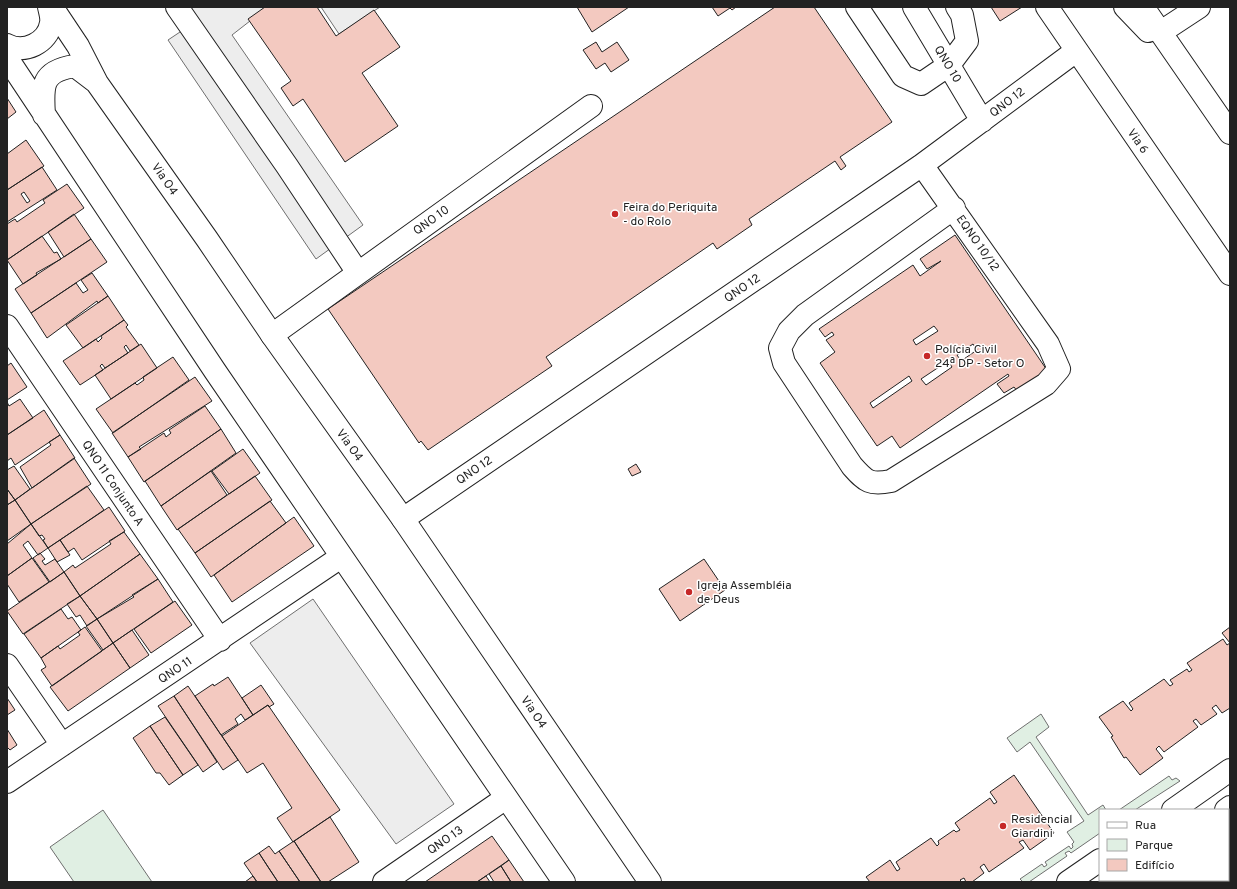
<svg xmlns="http://www.w3.org/2000/svg" width="1237" height="889" font-family="Overpass,sans-serif">
<rect width="100%" height="100%" fill="#fff"/>
<path fill="#e0efe3" stroke="#6f6f6f" d="M1041,714L1049,727L1036,737L1088,815L1103,805L1106,810H1100V833L1071,853L1069,851L1065,853L1067,856L1029,882H1023L1020,879L1042,864L1044,867L1047,865L1045,862L1069,846L1071,849L1073,847L1072,844L1074,842L1067,832L1084,821L1030,742L1017,752L1007,738Z
M1169,776L1172,780L1176,778L1180,781L1135,810H1119Z
M103,810L152,882H74L50,847Z"/>
<path fill="#ededed" stroke="#6f6f6f" d="M187,7H268L232,35L363,225L316,259L168,40L183,30Z
M321,7H380L339,34Z
M313,599L454,804L396,844L250,643Z"/>
<path fill="#c7d3dd" stroke="#6f6f6f" d="M1230,840V882H1173L1172,880H1228V842Z"/>
<path fill="#f3c9c0" stroke="#222" fill-rule="evenodd" d="M265,7H317L336,36L374,10L400,47L362,73L398,126L345,162L303,99L293,106L281,88L291,81L248,19Z
M577,7H629L592,32Z
M712,7H736L732,10L730,8L718,16Z
M775,7H814L892,122L840,157L846,166L841,170L835,161L749,219L752,225L717,249L713,243L546,357L552,366L428,450L421,441L419,443L328,309Z
M991,7H1022L1000,21Z
M596,42L602,52L617,42L629,60L611,72L605,63L596,69L583,50Z
M7,98L16,112L7,119Z
M26,140L44,166L7,190V154Z
M42,167L57,190L7,222V190ZM24,192L30,201L27,203L21,194Z
M67,184L84,208L7,260V224L15,219L17,222L45,203L43,200Z
M74,214L91,239L64,257L48,232Z
M955,235L1051,376L1021,396L1014,387L1004,393L997,384L1009,376L1008,374L900,448L892,436L877,446L820,363L835,352L826,340L834,335L832,332L825,337L819,329L913,265L920,276L941,261L927,269L920,259ZM934,326L938,331L916,345L913,340ZM973,344L977,350L961,361L957,355ZM948,361L952,367L926,385L921,379ZM909,376L912,381L873,408L870,403Z
M42,236L54,253L57,252L61,259L36,273L37,275L23,284L7,260Z
M91,239L107,262L31,313L15,289Z
M92,273L108,296L98,303L97,301L47,338L31,313L76,283L83,293L88,290L81,280Z
M108,296L124,320L83,348L66,325Z
M124,320L128,325L126,327L139,345L130,351L126,345L124,347L128,353L105,368L102,364L100,366L103,370L80,385L63,361L96,339L98,342L102,338L101,336Z
M141,344L157,368L111,399L95,375Z
M173,357L189,380L113,433L96,409L135,383L137,385L144,380L143,377Z
M11,363L27,387L7,400V366Z
M195,377L212,401L139,447L141,449L128,457L112,433Z
M20,399L33,418L7,435V402L9,406Z
M205,406L221,429L144,482L128,457L164,433L166,437L171,433L169,430Z
M44,410L60,435L15,465L11,458L7,461V435Z
M221,429L236,453L161,506L145,481Z
M60,435L75,458L32,488L20,467L51,445L49,442Z
M243,449L260,473L229,494L212,471Z
M74,458L91,484L31,524L15,500Z
M636,464L641,472L632,476L628,469Z
M14,466L30,489L15,500L7,489V470Z
M211,471L227,495L177,530L161,506Z
M255,476L272,500L195,553L178,529Z
M87,486L104,510L48,548L43,540L45,539L42,535L39,536L31,524Z
M7,489L15,500L7,505Z
M15,500L31,524L7,541V505Z
M270,501L286,523L211,577L195,553Z
M109,507L125,531L82,560L74,548L68,552L60,540Z
M294,517L314,546L232,602L214,575Z
M31,524L48,548L38,555L28,541L23,545L32,558L7,576V544Z
M124,532L140,554L80,596L64,572L73,565L75,568L111,544L109,541Z
M60,540L70,555L57,562L48,548Z
M40,553L45,559L42,561L45,565L55,559L64,572L50,582L33,558Z
M140,554L158,579L97,619L80,596Z
M32,558L49,582L19,602L7,584V576Z
M704,559L725,590L680,621L659,589Z
M64,572L80,596L23,634L7,611Z
M158,579L173,602L113,643L97,619L134,597L132,595Z
M80,596L97,619L87,626L80,615L76,617L67,604Z
M175,601L192,625L151,653L134,629Z
M61,609L68,619L72,617L81,630L41,658L24,634Z
M97,619L113,643L103,650L86,626Z
M85,627L102,651L52,686L41,670L46,667L41,658L58,646L60,649L80,635L78,632Z
M1230,627V643L1222,633Z
M132,630L149,655L130,668L113,643Z
M1223,639L1227,645L1230,643V708L1222,713L1216,705L1212,708L1217,714L1201,725L1196,719L1193,721L1198,727L1164,752L1159,746L1156,749L1163,758L1140,775L1126,757L1124,758L1111,737L1113,736L1099,717L1123,701L1131,711L1133,709L1129,703L1164,679L1170,686L1173,684L1170,680L1187,669L1189,672L1192,670L1187,663Z
M113,643L130,668L68,711L50,687Z
M228,677L253,715L245,720L241,714L235,719L238,724L221,735L195,696L213,684L214,686Z
M261,685L274,704L269,707L268,705L253,715L242,698Z
M188,686L238,760L223,770L174,696Z
M174,696L217,762L203,772L158,706Z
M7,698L15,710L7,715Z
M268,705L340,810L293,842L277,818L292,808L272,777L263,763L247,773L222,736Z
M165,717L198,765L183,775L150,726Z
M150,726L183,775L169,785L160,773H156L133,738Z
M7,729L17,745L10,750L8,748L7,749Z
M1014,775L1054,833L1030,850L1023,840L1019,842L1024,848L989,872L984,864L980,867L984,873L972,882H966L964,878L960,880L962,882H870L866,877L890,860L897,871L900,869L896,862L931,838L937,846L939,844L938,841L954,830L956,832L960,830L955,823L990,798L994,804L997,802L990,792Z
M330,817L359,862L328,882H321L294,841Z
M492,836L509,860L477,882H425Z
M294,841L299,849L321,882H300L279,851Z
M269,846L275,854L279,851L300,882H278L259,853Z
M259,853L268,867L278,882H257L246,866L244,863Z
M509,860L524,882H511L501,866Z
M501,866L511,882H494L489,874Z
M253,876L257,882H245Z
M486,876L490,882H477Z"/>
<g fill="none" stroke-linecap="round" stroke-linejoin="round">
<defs>
<path id="minor" d="M177,7L287,166L358,273
M857,7L903,76L921,84L949,65L967,41L962,15L957,7
M914,7L982,121
M1161,32L1199,7
M922,165L1048,344L1059,369L1046,384L891,481C870,485 866,482 852,466L784,363L780,348L789,331L805,315L954,208
M7,326L220,640
M272,335L591,106
M403,519L922,165L1076,51
M7,665L62,745
M7,782L341,557
M1173,810L1230,770
M1226,810L1230,807
M384,882L506,798
M1068,882L1100,860
M1119,882L1122,880"/>
<path id="major" d="M52,7L78,46L97,83L207,239L272,335L403,519L650,882
M1047,7L1230,274
M1125,7L1148,31
M1143,7L1230,133
M7,45C24,54 48,43 51,23C52,18 50,12 49,7
M7,58L215,371L564,882
M44,115C42,86 41,71 75,66L96,82"/>
</defs>
<use href="#minor" stroke="#222" stroke-width="24"/>
<use href="#major" stroke="#222" stroke-width="24"/>
<use href="#minor" stroke="#fff" stroke-width="22"/>
<use href="#major" stroke="#fff" stroke-width="22"/>
</g>
<g fill="#c62828" stroke="#fff" stroke-width="1.5">
<circle cx="615" cy="214" r="4"/>
<circle cx="927" cy="356" r="4"/>
<circle cx="689" cy="592" r="4"/>
<circle cx="1003" cy="826" r="4"/>
</g>
<g text-anchor="middle" stroke-width="3" stroke-linejoin="round" paint-order="stroke">
<g font-size="12" fill="#222" stroke="#fff">
<text transform="translate(948 64) rotate(59)" y="4">QNO 10</text>
<text transform="translate(1007 102) rotate(-37)" y="4">QNO 12</text>
<text transform="translate(1138 141) rotate(55)" y="4">Via 6</text>
<text transform="translate(165 179) rotate(55)" y="4">Via O4</text>
<text transform="translate(431 220) rotate(-36)" y="4">QNO 10</text>
<text transform="translate(978 243) rotate(55)" y="4">EQNO 10/12</text>
<text transform="translate(742 288) rotate(-34)" y="4">QNO 12</text>
<text transform="translate(350 445) rotate(54)" y="4">Via O4</text>
<text transform="translate(474 470) rotate(-34)" y="4">QNO 12</text>
<text transform="translate(113 483) rotate(56)" y="4">QNO 11 Conjunto A</text>
<text transform="translate(175 670) rotate(-34)" y="4">QNO 11</text>
<text transform="translate(534 712) rotate(56)" y="4">Via O4</text>
<text transform="translate(445 840) rotate(-35)" y="4">QNO 13</text>
</g>
<g font-size="12" fill="#222" stroke="#fff" text-anchor="start">
<text x="623" y="211">Feira do Periquita<tspan x="623" dy="14">- do Rolo</tspan></text>
<text x="935" y="353">Polícia Civil<tspan x="935" dy="14">24ª DP - Setor O</tspan></text>
<text x="697" y="589">Igreja Assembléia<tspan x="697" dy="14">de Deus</tspan></text>
<text x="1011" y="823">Residencial<tspan x="1011" dy="14">Giardini</tspan></text>
</g>
</g>
<rect width="1237" height="889" fill="none" stroke="#222222" stroke-width="16"/>
<rect x="1099" y="809" width="130" height="72" fill="#ffffff" stroke="#a7a7a7"/>
<rect x="1107" y="822" width="20" height="6" fill="#ffffff" stroke="#a7a7a7"/>
<text x="1135" y="829" font-size="12" fill="#222222">Rua</text>
<rect x="1107" y="839" width="20" height="12" fill="#e0efe3" stroke="#a7a7a7"/>
<text x="1135" y="849" font-size="12" fill="#222222">Parque</text>
<rect x="1107" y="859" width="20" height="12" fill="#f3c9c0" stroke="#a7a7a7"/>
<text x="1135" y="869" font-size="12" fill="#222222">Edifício</text>
</svg>
